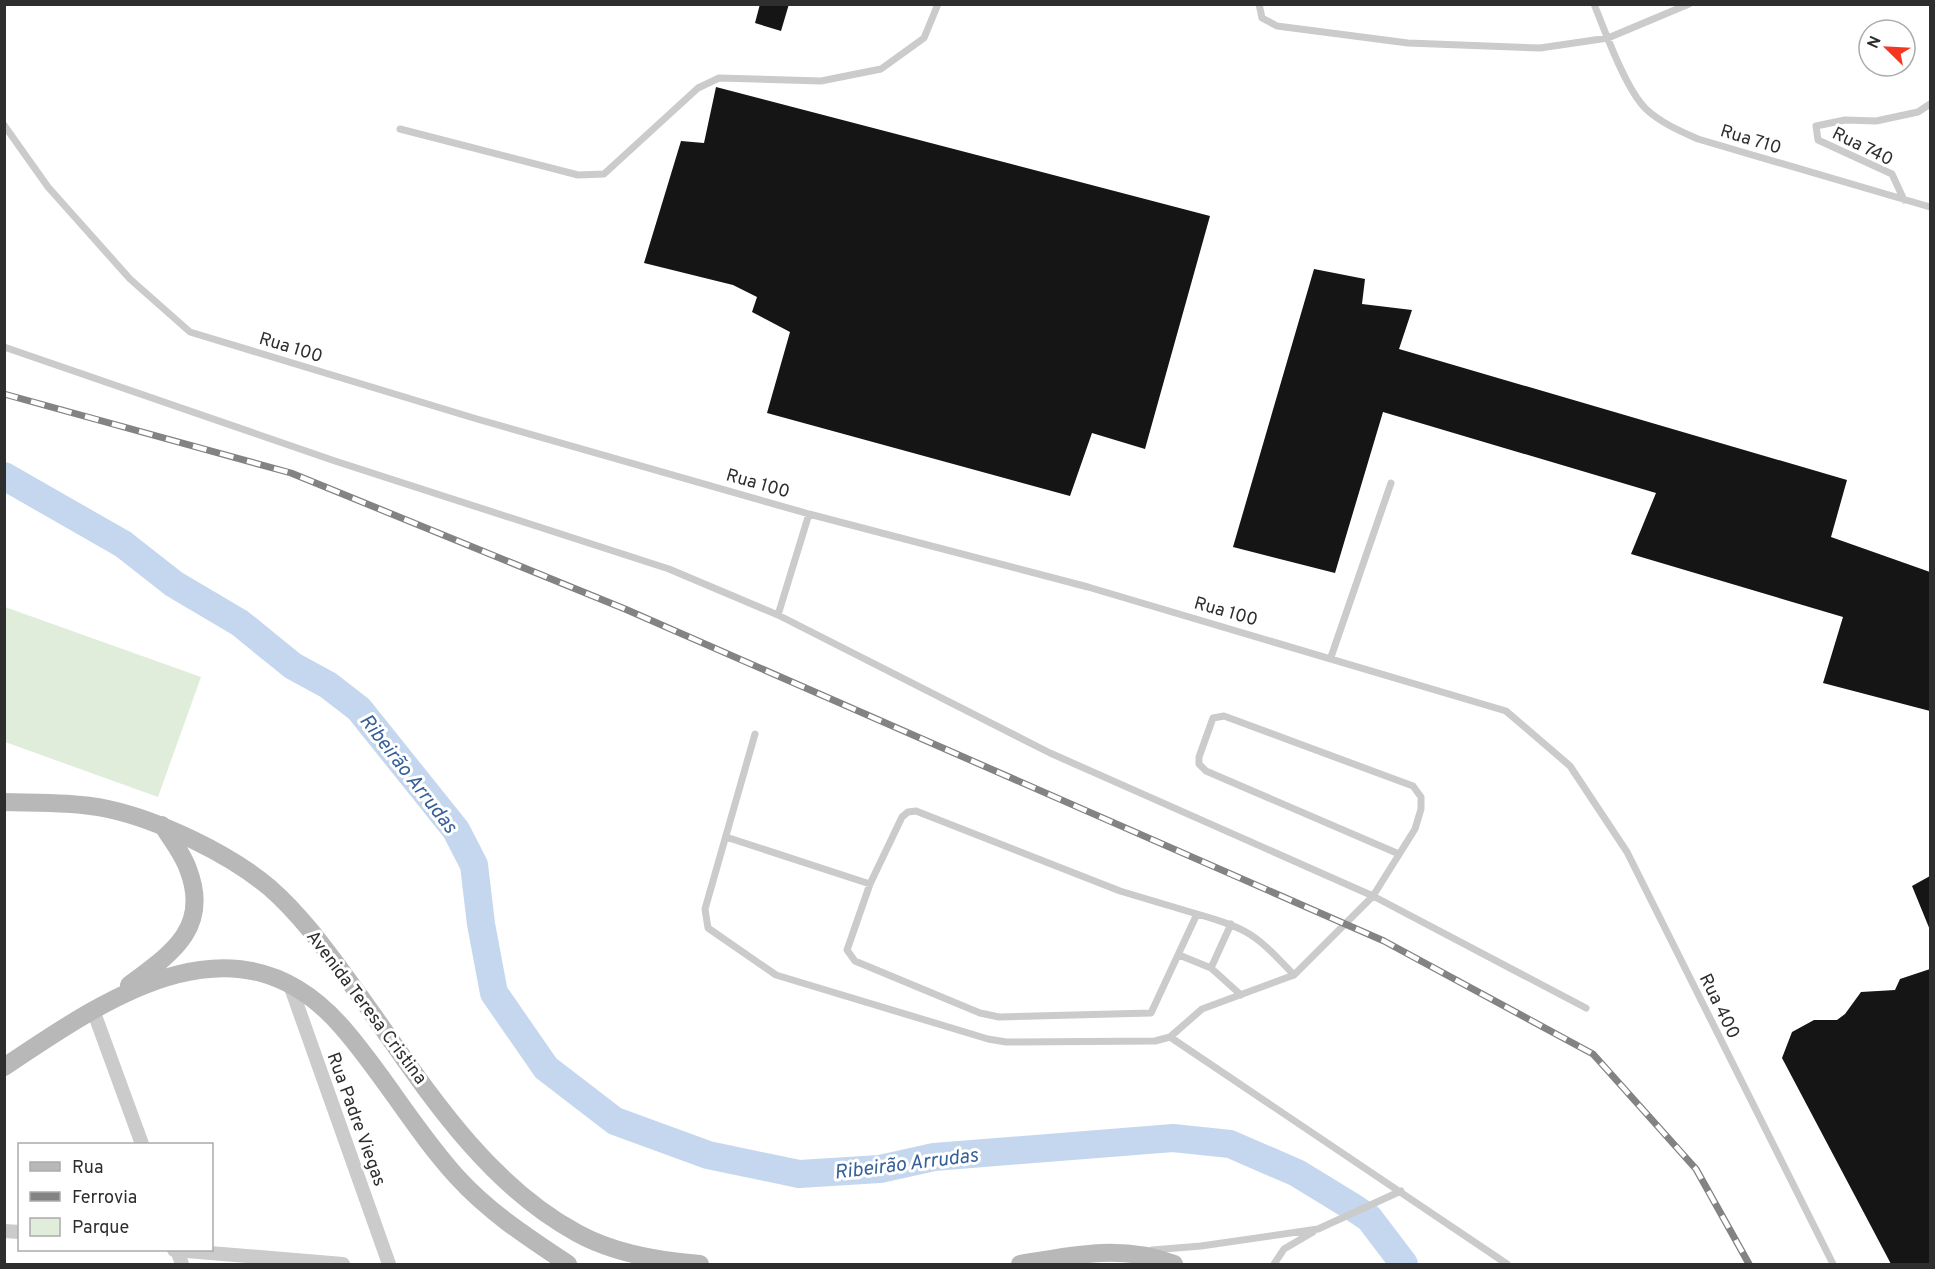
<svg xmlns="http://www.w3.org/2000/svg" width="1935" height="1269" font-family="Overpass,sans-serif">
<rect width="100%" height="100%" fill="#fff"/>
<path fill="#e1eddb" d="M5,607L201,677L158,797L5,742Z"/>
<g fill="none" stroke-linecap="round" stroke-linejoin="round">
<path stroke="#c5d7ef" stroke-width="28" d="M4,476L123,544L174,584L240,623L293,666L328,685L359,709L456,830L474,865L481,924L494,993L546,1068L615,1121L708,1155L799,1174L880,1169L934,1157L1173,1138L1230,1144L1297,1173L1351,1206L1369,1218L1404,1264"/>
</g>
<path fill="#151515" d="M760,4H789L781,31L755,23Z
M716,87L1210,216L1145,449L1092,433L1070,496L767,413L790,332L752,312L757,297L733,285L644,263L681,141L704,143Z
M1314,269L1365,279L1362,304L1412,310L1399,349L1847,480L1831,537L1930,572V711L1823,683L1843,617L1631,554L1656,493L1383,412L1335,573L1233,547Z
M1930,876V930L1912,886Z
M1930,969V1264H1891L1782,1058L1792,1032L1814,1020H1837L1845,1014L1861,992L1895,990L1900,979Z"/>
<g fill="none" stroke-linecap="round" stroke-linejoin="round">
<path stroke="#cbcbcb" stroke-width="7" d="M1259,4L1262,18L1277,26L1408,43L1540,48L1608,38L1689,4
M1594,4C1605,31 1626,90 1646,109C1661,123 1680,131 1698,139L1930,207
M4,125L48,187L130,279L190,332L477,419L809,514L1088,587L1506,711L1570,766L1627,852L1833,1264
M400,129L578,175L604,174L698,88L719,78L821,81L881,69L924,38L938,4
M1904,200L1892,174L1818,140L1816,126L1845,120L1876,121L1918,112L1930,104
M4,347L335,461L669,569L778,615L1050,753L1373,896L1586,1008
M778,615L809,514
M1331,657L1391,483
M755,734L705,909L708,928L776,975L988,1039L1006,1042L1155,1041L1170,1037L1202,1009L1294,975L1373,896L1415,829L1421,809V797L1413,786L1224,716L1213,718L1199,757V764L1206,771L1399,854
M916,811L1120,891L1197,914L1151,1013L999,1017L980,1013L855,961L847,950L870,884L902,817L908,812Z
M726,837L870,884
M1197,914C1250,929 1256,935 1294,975
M1179,955L1211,968L1241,995
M1211,968L1231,924
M1170,1037L1507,1264
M1152,1250L1201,1246L1318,1229L1401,1191
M1274,1264L1284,1249L1313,1232"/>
<path stroke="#cbcbcb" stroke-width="14" d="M290,985L389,1264
M93,1010L142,1144
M4,1231L20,1232
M174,1250L343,1264
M177,1250L182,1264"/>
<path stroke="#b8b8b8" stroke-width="18" d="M4,802C39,803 74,802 108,809C159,820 230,854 270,888C303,917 328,953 354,988C418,1076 479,1180 577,1233C613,1253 660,1261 700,1264
M129,985C171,954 211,928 188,869C183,854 171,839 162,825
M4,1067C107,998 237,906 342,1027C384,1075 415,1131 458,1178C490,1213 529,1238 568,1264
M1020,1264C1072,1255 1123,1244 1174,1264"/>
<defs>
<path id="rail" d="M4,394L291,473L625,609L1384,941L1593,1054L1696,1169L1749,1264"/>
</defs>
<use href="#rail" stroke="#838383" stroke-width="7"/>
<use href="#rail" stroke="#fff" stroke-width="4.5" stroke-dasharray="14" stroke-linecap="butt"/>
</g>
<g text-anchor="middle" stroke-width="6" stroke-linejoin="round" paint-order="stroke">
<g font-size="18" fill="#2e2e2e" stroke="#fff">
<text transform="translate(1751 139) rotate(17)" y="6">Rua 710</text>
<text transform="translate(1863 146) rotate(26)" y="6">Rua 740</text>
<text transform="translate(291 347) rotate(17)" y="6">Rua 100</text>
<text transform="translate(758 483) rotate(16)" y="6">Rua 100</text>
<text transform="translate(1226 611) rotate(16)" y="6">Rua 100</text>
<text transform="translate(1720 1006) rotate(64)" y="6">Rua 400</text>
<text transform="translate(367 1007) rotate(53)" y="6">Avenida Teresa Cristina</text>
<text transform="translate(357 1119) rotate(70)" y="6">Rua Padre Viegas</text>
</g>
<g font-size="20" font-style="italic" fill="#356098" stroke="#fff">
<text transform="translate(409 773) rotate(52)" y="7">Ribeirão Arrudas</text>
<text transform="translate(906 1163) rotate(-7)" y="7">Ribeirão Arrudas</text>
</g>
</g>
<rect width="1935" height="1269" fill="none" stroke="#2e2e2e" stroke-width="12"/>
<rect x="18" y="1143" width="195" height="108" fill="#ffffff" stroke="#ababab" stroke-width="1.5"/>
<rect x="30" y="1162" width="30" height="9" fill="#b8b8b8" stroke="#ababab" stroke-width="1.5"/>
<text x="72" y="1173" font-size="18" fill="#2e2e2e">Rua</text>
<rect x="30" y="1192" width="30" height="9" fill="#838383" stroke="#ababab" stroke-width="1.5"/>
<text x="72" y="1203" font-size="18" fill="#2e2e2e">Ferrovia</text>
<rect x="30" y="1218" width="30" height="18" fill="#e1eddb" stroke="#ababab" stroke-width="1.5"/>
<text x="72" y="1233" font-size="18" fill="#2e2e2e">Parque</text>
<g transform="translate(1887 48) rotate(294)"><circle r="28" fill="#ffffff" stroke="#ababab" stroke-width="1.5"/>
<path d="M0-4.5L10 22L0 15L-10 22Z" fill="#f53620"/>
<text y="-9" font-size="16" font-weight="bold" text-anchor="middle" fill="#2e2e2e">N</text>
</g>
</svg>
